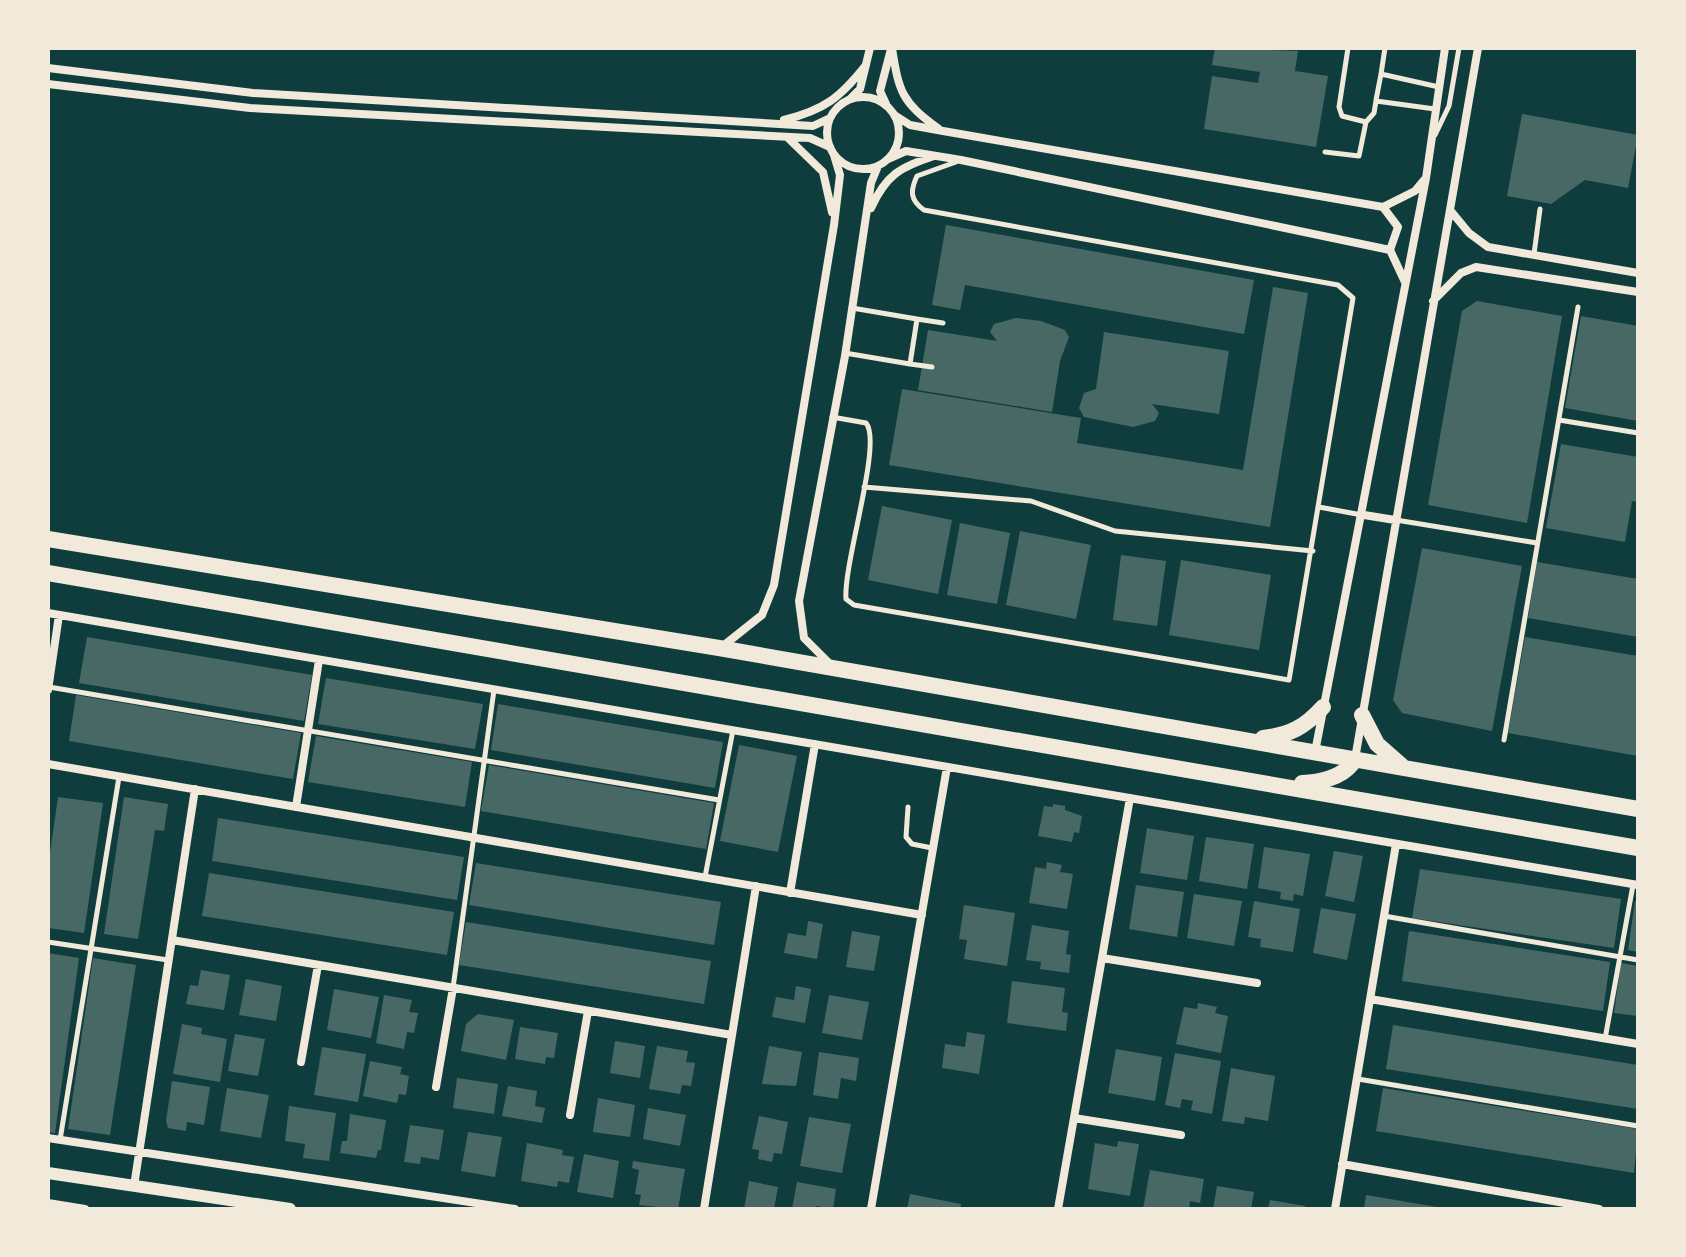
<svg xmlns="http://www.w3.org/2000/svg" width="1686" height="1257" font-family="Roboto,sans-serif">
<rect width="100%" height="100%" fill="#0f3d3e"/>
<path fill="#486865" d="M1215,48L1298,51L1295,71L1328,76L1316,147L1204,129L1212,76L1258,83L1260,72L1212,65Z
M1522,114L1638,135L1628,188L1585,180L1551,204L1507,196Z
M946,225L1254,280L1244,334L965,285L960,310L932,305Z
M1273,287L1308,293L1270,527L889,465L902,389L1081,418L1077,443L1243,470Z
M1477,301L1562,316L1527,523L1428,505L1462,311Z
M1581,316L1638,326V421L1565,408Z
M1016,318L1041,321L1065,330L1069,337L1060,361L1052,412L918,390L928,330L997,341L990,332L994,324Z
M1104,332L1229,351L1219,414L1152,404L1159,413L1155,421L1133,427L1084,417L1079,408L1084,393L1096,389Z
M1561,444L1638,457V502L1632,501L1625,542L1546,528Z
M882,506L952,520L938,594L868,580Z
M960,523L1010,533L997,604L947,595Z
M1020,531L1091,545L1076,619L1006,605Z
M1422,548L1522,566L1492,731L1402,713L1393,700Z
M1121,555L1166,561L1157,626L1113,620Z
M1181,560L1271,575L1259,650L1169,635Z
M1537,562L1638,579V637L1528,618Z
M87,637L312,675L304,721L79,683Z
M1525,637L1638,656V756L1508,733Z
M326,678L483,704L475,749L318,724Z
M76,695L301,733L293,779L69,741Z
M498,704L723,742L715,788L491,750Z
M316,736L472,762L465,807L308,782Z
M739,745L797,756L778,852L720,841Z
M489,765L714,803L706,849L481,811Z
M58,797L103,803L84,933L48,928V867Z
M124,797L168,804L164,831L155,830L138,939L104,934Z
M1053,804L1065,806V810L1082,816L1079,833L1074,832L1072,842L1038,836L1044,806L1053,807Z
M218,818L464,857L457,900L212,861Z
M1147,828L1194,836L1187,880L1140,873Z
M1206,837L1254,844L1247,889L1199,881Z
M1264,847L1310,854L1303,896L1294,894L1293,901L1280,899L1281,892L1258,888Z
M1334,851L1363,856L1354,902L1325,896Z
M1047,862L1062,865L1060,872L1073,874L1067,909L1029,903L1035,867L1046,869Z
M476,863L721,902L714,945L469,905Z
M1420,869L1621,899L1614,948L1412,918Z
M209,873L454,912L447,955L202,916Z
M1136,885L1184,892L1177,937L1129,929Z
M1194,894L1242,901L1234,946L1187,938Z
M1254,901L1300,909L1293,952L1260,947L1261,939L1248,937Z
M1635,901H1638V952L1628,950Z
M964,905L1015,913L1007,966L964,959L967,940L959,939Z
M1321,908L1356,914L1347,960L1313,953Z
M808,921L823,924L817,959L784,953L788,933L806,936Z
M466,922L711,961L704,1004L459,965Z
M1032,925L1069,931L1066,954L1071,955L1069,973L1040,969L1041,962L1026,960Z
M852,931L880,936L874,971L846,967Z
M1409,931L1610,962L1603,1011L1402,981Z
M48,953L79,958L55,1133L48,1132Z
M93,958L136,965L110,1135L68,1129Z
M1621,963L1638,966V1016L1614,1013Z
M201,970L230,975L224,1010L186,1004L190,985L198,986Z
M246,979L282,986L276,1021L239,1015Z
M1012,981L1065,988L1062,1012L1068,1013L1066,1031L1007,1023Z
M796,986L811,989L805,1023L772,1017L776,997L794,1000Z
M334,989L379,997L371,1038L327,1030Z
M384,995L412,1000L409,1012L418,1013L414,1033L407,1032L404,1049L376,1043Z
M829,995L869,1002L862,1040L822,1033Z
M1198,1003L1217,1007L1215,1013L1228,1016L1221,1053L1176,1044L1184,1007L1197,1009Z
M478,1014L514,1020L506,1060L461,1051L466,1024Z
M182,1024L202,1028L201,1034L227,1039L220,1082L173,1074Z
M1393,1025L1638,1065V1109L1386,1069Z
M520,1027L558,1033L554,1058L546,1057L545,1064L515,1059Z
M967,1032L985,1035L979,1074L942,1068L945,1044L965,1047Z
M235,1034L265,1039L258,1076L228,1071Z
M615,1041L645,1046L640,1078L610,1073Z
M657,1046L688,1051L686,1062L695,1063L691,1086L682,1085L680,1094L649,1089Z
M769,1046L802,1052L796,1086L762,1084Z
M322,1047L366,1054L358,1102L314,1095Z
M1116,1049L1162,1057L1155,1101L1108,1093Z
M819,1052L859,1058L856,1081L841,1078L838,1099L813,1095Z
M1175,1053L1221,1061L1212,1114L1191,1110L1193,1101L1182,1099L1180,1108L1165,1105Z
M370,1061L402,1067L400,1074L409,1076L406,1095L399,1094L397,1103L363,1096Z
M1231,1068L1275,1076L1268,1121L1245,1117L1244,1124L1222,1121Z
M457,1078L498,1084L494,1114L453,1108Z
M172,1081L210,1087L204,1125L187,1122L186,1131L168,1128L166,1121Z
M508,1086L537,1091L535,1106L545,1108L542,1123L502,1116Z
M227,1088L269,1095L261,1138L220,1131Z
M1383,1088L1638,1129L1634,1173L1376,1131Z
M598,1098L635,1105L630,1137L593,1132Z
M289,1106L336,1113L329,1161L303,1158L305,1144L285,1141Z
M648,1108L686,1115L680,1146L643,1139Z
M350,1114L386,1120L381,1150H378L376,1158L340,1153L342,1141H347Z
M759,1116L788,1122L782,1154L774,1153L772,1162L758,1159L759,1150L752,1149Z
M809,1117L851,1124L842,1173L800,1166Z
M410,1125L444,1130L439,1160L421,1157L420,1164L404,1162Z
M468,1132L502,1137L495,1177L461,1171Z
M1118,1141L1139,1144L1130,1196L1088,1189L1095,1143L1117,1147Z
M527,1143L563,1150L562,1155L574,1157L569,1183L558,1181L557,1187L521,1181Z
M584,1154L619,1161L613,1198L577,1192Z
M633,1161L685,1169L678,1209L639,1205L641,1195L635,1194L639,1170L632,1168Z
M1150,1170L1204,1179L1200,1203L1190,1201L1189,1209H1143Z
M749,1181L778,1187L774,1209H744Z
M797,1182L836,1189L833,1209L816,1206L815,1209H792Z
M1217,1186L1254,1192L1251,1209H1213Z
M910,1194L961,1204L960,1209H907Z
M1366,1195L1437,1207V1209H1364Z
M1270,1200L1305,1206L1304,1209H1268Z"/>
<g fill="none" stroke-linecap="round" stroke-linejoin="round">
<path stroke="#f1e9da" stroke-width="5" d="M1348,48L1339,107L1342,116L1366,122
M1385,48L1381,74L1439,87
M1376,100L1381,74
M1435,135L1449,106L1459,48
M1325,152L1359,156L1366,122L1374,113L1376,101L1435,109
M1534,254L1540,209
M917,319L943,323
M845,353L910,364L917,319L852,308
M910,364L932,367
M832,417L866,423C883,442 843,564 846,599L854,605L1289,680L1353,298L1338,285L924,210C910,200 910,191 917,176L956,162
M1559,420L1638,433
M864,487L1031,501L1115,531L1313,551
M1319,507L1362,515
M1396,520L1537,543
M49,687L719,800
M1504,740L1578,307
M908,807L906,837L912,844L932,848
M705,877L733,730
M1384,916L1638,960
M48,942L168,960
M453,988L494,690
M1605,1039L1633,885
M1358,1079L1638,1126
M60,1140L119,777"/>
<path stroke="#f1e9da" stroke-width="8" d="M892,48C899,93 902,102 939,129
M48,68L253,93L813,126L830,118
M48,84L250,108L810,138L830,147
M827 133a36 36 0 1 1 72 0a36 36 0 1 1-72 0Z
M851,98L860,89L870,48
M886,104L880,91L891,49
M896,116L910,125L943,131L1383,207L1415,191L1424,180
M784,120C824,110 840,98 866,65
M788,138L823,172L832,212
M888,159L906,151L961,160L1390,250L1405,282
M1383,207L1398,227L1390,250
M871,208C886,175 900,167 934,156
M1450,210L1469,233L1488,247L1638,273
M1433,301L1461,273L1476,267L1638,292
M1364,515L1395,520
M48,613L1638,885
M723,646L762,615L774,585L834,225L840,175L834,155
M832,666L804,638L799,601L845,356L871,183L878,166
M48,690L59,615
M1315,752L1426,178L1445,48
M1355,759L1478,48
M48,764L922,915
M296,807L319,660
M790,893L815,744
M172,940L732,1035
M1102,958L1257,983
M1370,999L1638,1044
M301,1062L318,965
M436,1087L453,988
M570,1115L588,1011
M1074,1118L1181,1135
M48,1138L515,1209
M1342,1164L1599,1209
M134,1186L195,789
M48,1203L85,1209
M704,1209L756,886
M871,1209L947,767
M1058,1209L1130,798
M1335,1209L1396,844"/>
<path stroke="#f1e9da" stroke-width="12" d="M48,1173L290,1209"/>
<path stroke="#f1e9da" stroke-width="16" d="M48,539L719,648L1638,809
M48,573L1638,848
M1362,715L1377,744L1402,766
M1263,738C1290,735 1305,727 1323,707
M1302,783C1321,782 1345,777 1355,759"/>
</g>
<rect width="1686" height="1257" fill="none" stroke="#f1e9da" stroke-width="100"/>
</svg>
